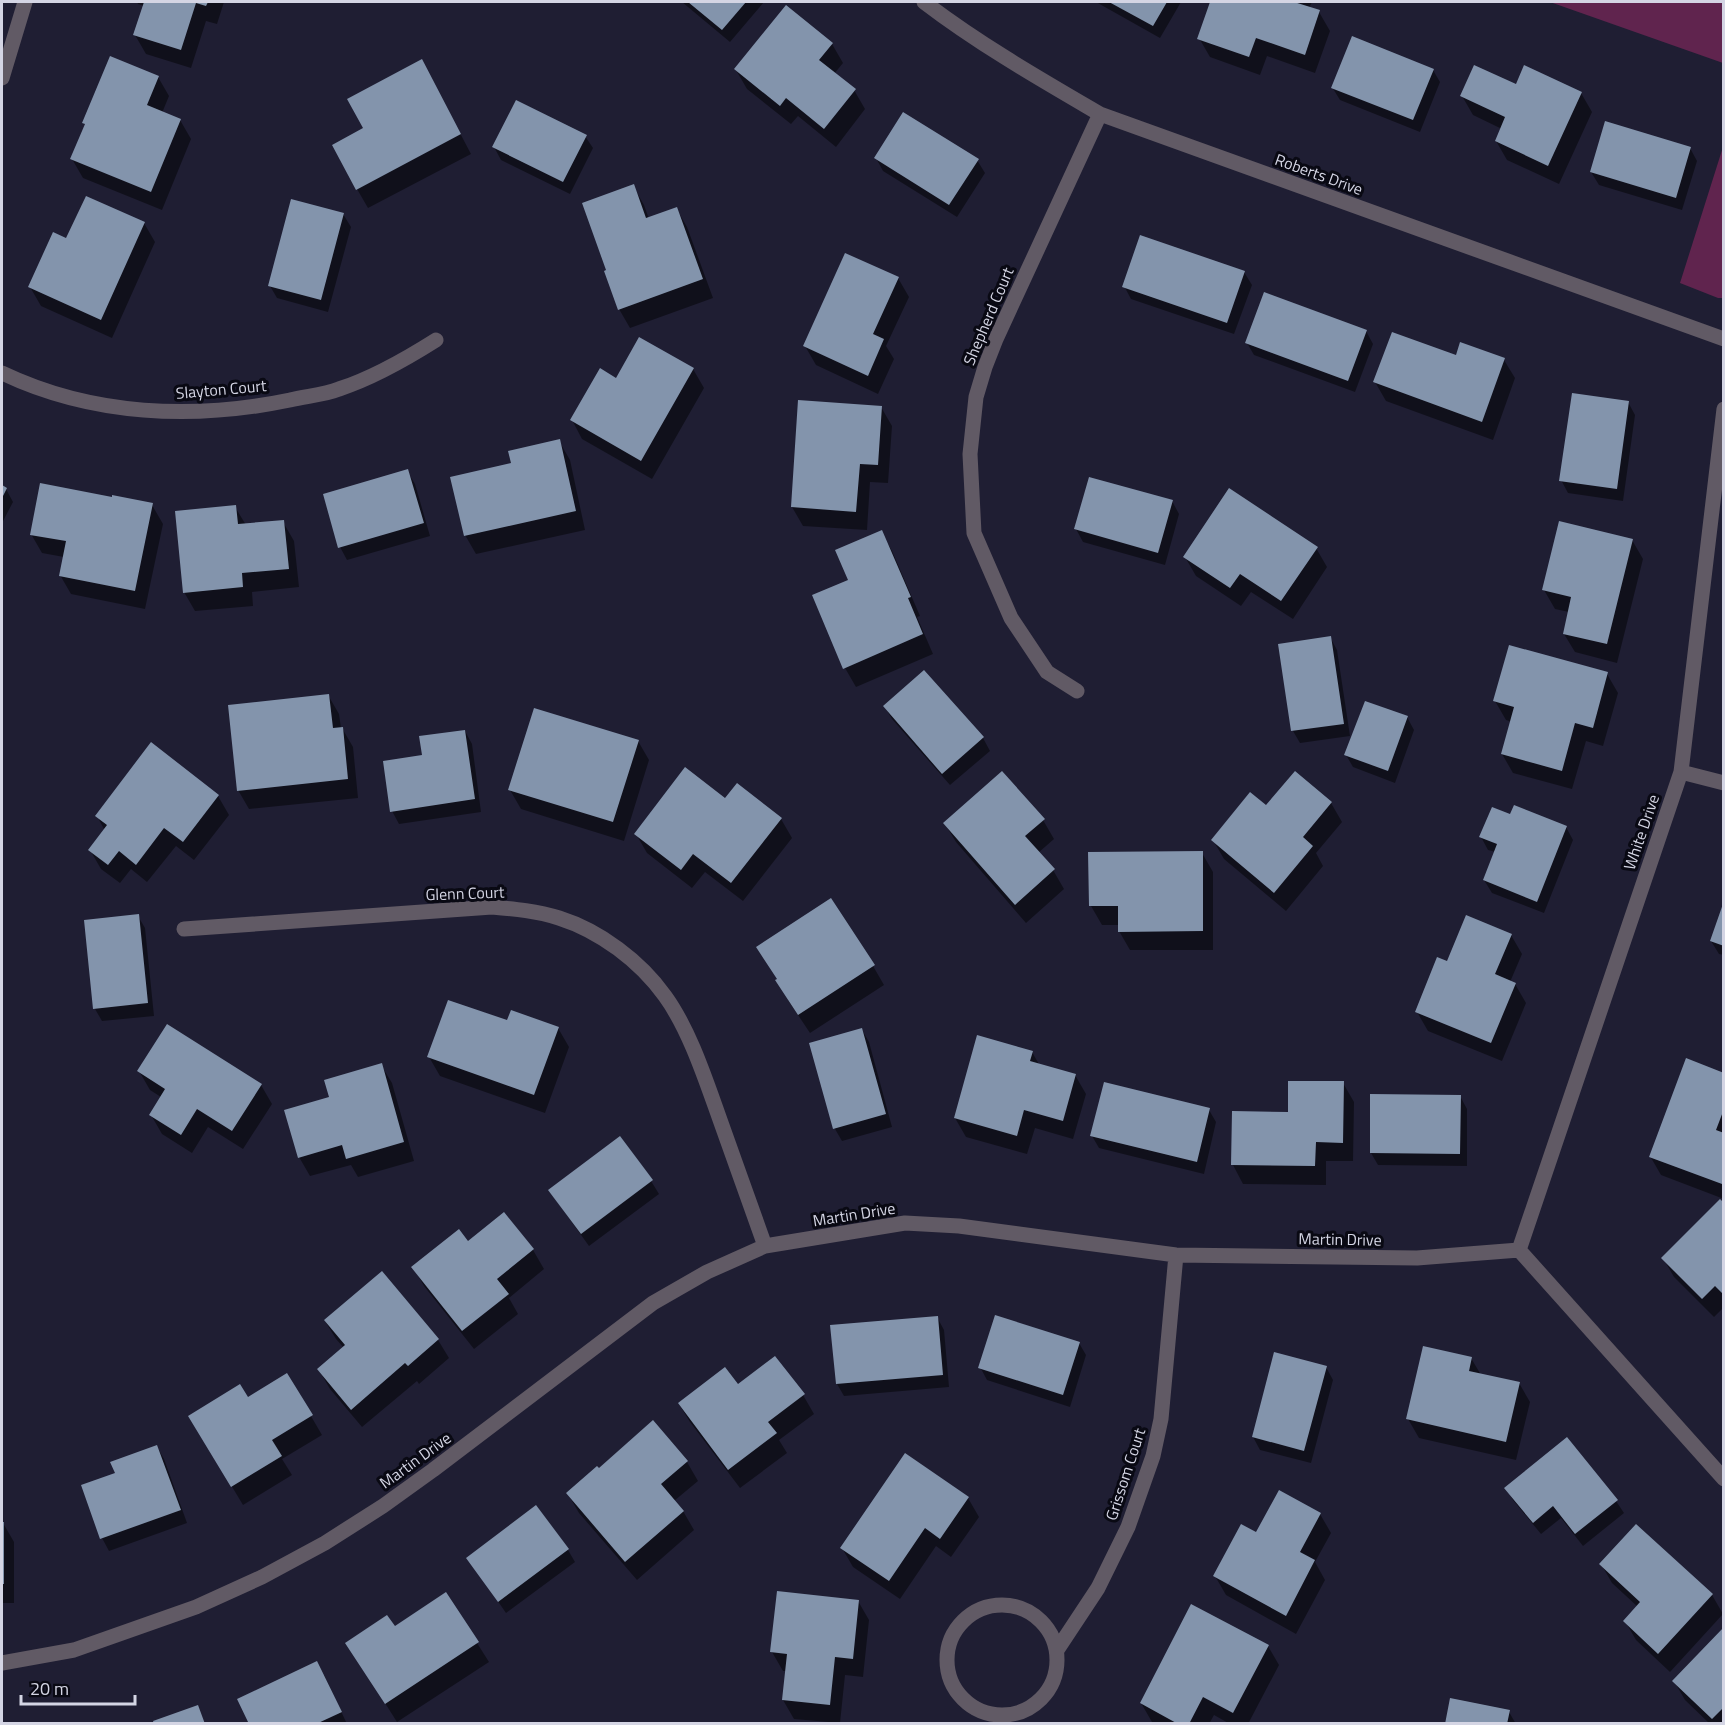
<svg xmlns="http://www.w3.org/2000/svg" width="1725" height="1725" font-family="'Titillium Web',sans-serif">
<rect width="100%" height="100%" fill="#1f1e33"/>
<path fill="#60244e" d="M1550,2H1723V63Z
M1723,147L1724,298H1718L1680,283Z"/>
<path fill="#0007" d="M137,2H224L217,24L206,21L191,68L146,54L135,35L144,6L138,4Z
M682,2H764L730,42Z
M1096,2H1181L1160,38Z
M1212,2H1312L1309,8L1319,12L1330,31L1315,73L1267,56L1260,75L1210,57L1199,38Z
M832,44L843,63L834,74L854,90L865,109L836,147L798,116L791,124L747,89L736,70Z
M1433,70L1440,82L1420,132L1340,100L1332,87Z
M158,77L169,96L162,113L180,120L191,139L162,210L83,178L72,159L86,126L84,123Z
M432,80L471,154L368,208L357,189L365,129Z
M1516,86L1581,93L1592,112L1559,184L1507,160L1496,141L1502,129L1473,115L1462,96Z
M585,136L593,148L570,194L501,160L494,147Z
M1690,148L1697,161L1682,210L1599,185L1591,172Z
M876,158L977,160L985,173L957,217L883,171Z
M633,186L644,205L649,219L676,208L687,227L713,298L630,328L619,309Z
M343,214L351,227L328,312L277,298L270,286Z
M144,223L155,242L112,338L41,306L30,287L67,240Z
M1244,272L1252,285L1234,334L1131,299L1124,286Z
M898,278L909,297L886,346L894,359L878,394L816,365L805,346Z
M1366,331L1373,344L1355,392L1254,355L1247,343Z
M1457,357L1504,360L1515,378L1493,440L1386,401L1375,382Z
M693,369L704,388L652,479L582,439L572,420L617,380Z
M1628,402L1635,415L1623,501L1568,493L1561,480Z
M881,407L892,426L888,483L870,482L867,530L803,526L792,507Z
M559,441L570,460L585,530L476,554L465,535L513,464Z
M407,471L415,484L430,536L347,560L340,547Z
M2,487L6,489L13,502L2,523Z
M1172,501L1179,514L1165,565L1083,542L1076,529Z
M152,505L163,524L145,609L71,594L60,575L64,557L42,553L31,534Z
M235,507L246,525L283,522L294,541L299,587L252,592L253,606L195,611L184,592Z
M881,532L892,551L920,616L917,617L933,654L856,687L845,668L849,581Z
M1632,540L1643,559L1617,663L1575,652L1564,634L1569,612L1555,609L1544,590Z
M1316,548L1327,567L1293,619L1251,592L1241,606L1196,576L1185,557Z
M1330,637L1337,650L1350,736L1300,743L1293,731Z
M924,672L983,738L990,751L950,785L892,719L885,707Z
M1607,674L1618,693L1603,746L1586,741L1572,789L1513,773L1502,754L1512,722L1506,720L1495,701Z
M328,695L339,714L341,728H342L353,747L358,798L249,809L238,790Z
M1407,717L1414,730L1395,783L1353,767L1346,755Z
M465,731L472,744L481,812L399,824L392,811L423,756Z
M638,741L649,760L624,841L521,809L510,790Z
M1295,773L1331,803L1342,822L1316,853L1323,866L1286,911L1224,859L1213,840L1266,808Z
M737,785L781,819L792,838L743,901L705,872L692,888L647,853L636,834L725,800Z
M218,796L229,815L194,860L176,846L147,882L131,869L120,883L101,869L90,850L105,831L97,816Z
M1511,816L1566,827L1573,840L1544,913L1492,893L1484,880L1496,852L1488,850L1481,837Z
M1043,820L1054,839L1038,853L1053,870L1064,889L1026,923L956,842L945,824Z
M1202,853L1213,872V950H1130L1119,931V925H1102L1091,906Z
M1724,905V955L1719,954L1711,941Z
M138,916L145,928L154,1016L102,1021L95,1009Z
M1511,935L1522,954L1510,982L1515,984L1526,1003L1502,1061L1428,1031L1417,1012L1448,963Z
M873,966L884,985L810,1033L788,1000Z
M508,1022L558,1028L569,1047L545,1113L440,1076L429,1057Z
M862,1030L869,1042L892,1127L842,1141L835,1129L811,1044Z
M1032,1052L1040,1066L1075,1075L1086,1094L1073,1139L1035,1128L1027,1154L966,1137L955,1118Z
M381,1065L392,1083L414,1161L358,1177L351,1165L310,1176L299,1157L331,1098Z
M139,1071L261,1085L272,1104L243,1149L208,1127L192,1153L162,1134L151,1115L161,1097L150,1090Z
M1724,1074V1199L1661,1175L1650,1156Z
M1343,1083L1354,1102L1353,1161H1326V1185L1243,1184L1233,1165L1289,1114Z
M1460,1096L1467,1109V1166L1378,1165L1371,1153Z
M1209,1110L1216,1122L1204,1174L1099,1148L1092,1136Z
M619,1138L651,1181L659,1194L589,1246L558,1203L550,1191Z
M1724,1205V1307L1714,1317L1674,1277L1663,1258Z
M504,1214L533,1250L544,1269L509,1298L518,1314L474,1349L424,1286L413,1267L468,1243Z
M937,1317L944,1330L949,1387L844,1396L837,1384Z
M325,1321L438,1340L449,1358L419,1384L417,1381L362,1427L330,1389L319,1370L344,1348L336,1339Z
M1079,1343L1086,1355L1070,1407L987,1380L980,1367Z
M1471,1358L1481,1375L1519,1383L1530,1402L1516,1460L1419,1438L1408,1419Z
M1326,1367L1333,1380L1311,1463L1260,1450L1253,1437Z
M287,1375L322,1435L282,1459L292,1475L243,1505L201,1435Z
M737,1386L803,1395L814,1414L779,1440L787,1453L740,1488L690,1422L679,1404Z
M157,1447L164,1459L187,1523L109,1551L102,1538L117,1474Z
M687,1462L698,1481L674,1501L683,1511L694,1530L637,1580L579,1513L568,1494L599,1470Z
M1506,1488L1616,1501L1624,1513L1583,1546L1561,1518L1541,1534L1513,1500Z
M968,1498L979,1517L951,1557L936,1546L900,1599L853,1567L842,1548Z
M1320,1514L1331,1533L1315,1562L1325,1580L1296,1634L1226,1595L1215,1576L1256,1534Z
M2,1523H3L14,1542V1603H2Z
M1636,1526L1712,1595L1723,1614L1670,1672L1636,1640L1625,1621L1638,1607L1612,1583L1601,1564Z
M568,1550L575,1562L506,1613L468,1558Z
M446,1594L489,1662L397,1722L347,1643L394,1628Z
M858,1601L869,1620L863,1677L845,1675L840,1723L794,1719L783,1700L787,1671H783L772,1652Z
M1724,1630V1724H1710L1685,1700L1674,1681Z
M1268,1646L1279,1665L1248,1724H1230L1214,1715L1209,1724H1155L1152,1722L1141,1703Z
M324,1675L347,1724H251Z
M1509,1712L1516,1724H1447Z"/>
<path fill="#8394ac" d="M144,2H208L206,6L196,3L181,50L133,35Z
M688,2H746L722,30Z
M1109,2H1167L1153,26Z
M1210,2H1294L1320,10L1305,55L1256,38L1249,57L1197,39Z
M786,5L833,43L819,60L856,89L824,129L786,98L780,106L734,69Z
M1352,36L1434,69L1413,120L1331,88Z
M110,56L159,76L147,105L181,119L151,192L70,159L85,124L82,123Z
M422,59L461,134L356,190L332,145L363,128L347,99Z
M1474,65L1516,84L1524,65L1582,92L1548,166L1495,141L1505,117L1460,96Z
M516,100L587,135L563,182L492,147Z
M903,112L979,159L949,205L874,158Z
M1605,121L1691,147L1676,198L1590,172Z
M634,184L646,218L677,207L703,279L618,310L604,271L606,270L582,203Z
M86,196L145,222L101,320L28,287L53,232L66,238Z
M291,199L344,213L321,300L268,286Z
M1140,235L1245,271L1227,323L1122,287Z
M845,253L899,277L873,334L884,339L868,376L803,346Z
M1264,292L1367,330L1348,381L1245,343Z
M1392,332L1456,355L1460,342L1505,358L1482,422L1373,382Z
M639,337L694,368L641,461L570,420L600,368L616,378Z
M1572,393L1629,401L1617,489L1559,481Z
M798,400L882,406L878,465L860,464L856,512L791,507Z
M560,439L576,511L464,536L450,477L511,463L508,451Z
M408,469L424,523L338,548L323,494Z
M1089,477L1173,500L1158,553L1074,529Z
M40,483L112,497V495L153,503L135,591L59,576L66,541L30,535Z
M2,485L7,488L2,498Z
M1229,488L1318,547L1281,601L1240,574L1230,588L1183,557Z
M236,505L238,524L284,520L289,569L242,573L243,587L183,593L175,511Z
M1559,521L1633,539L1607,644L1563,634L1571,597L1542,590Z
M882,530L911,597L908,598L923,634L843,669L812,595L848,580L835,550Z
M1331,636L1344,724L1291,731L1278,644Z
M1509,645L1608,672L1593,728L1575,723L1562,771L1501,754L1514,707L1493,701Z
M924,670L984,737L942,774L883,706Z
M329,694L333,728L343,727L348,779L237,791L228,705Z
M1365,701L1408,716L1388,771L1344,755Z
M534,708L639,740L613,822L508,790Z
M465,730L475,799L390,812L383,761L422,755L419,736Z
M151,742L219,795L183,842L164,828L136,865L119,851L108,865L88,850L107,825L95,816Z
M685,767L725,798L737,783L782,818L731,883L693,854L681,870L634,834Z
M1002,771L1045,819L1025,836L1055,869L1015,905L943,823Z
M1295,771L1332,802L1303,837L1313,846L1274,893L1211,840L1250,792L1266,805Z
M1514,805L1567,826L1537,902L1483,880L1497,844L1479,837L1492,807L1510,814Z
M1203,851V931L1118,932V906H1089L1088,852Z
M831,898L875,965L798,1015L775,980L777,979L756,947Z
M1724,901V946L1710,941Z
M139,914L148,1003L93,1009L84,920Z
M1466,915L1512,934L1495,974L1516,983L1491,1043L1415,1012L1437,957L1447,961Z
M448,1000L507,1020L511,1010L559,1027L534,1095L427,1057Z
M167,1024L262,1084L232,1131L197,1109L181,1135L149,1115L165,1089L137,1071Z
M862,1028L886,1114L833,1129L809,1043Z
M977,1035L1033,1051L1030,1061L1076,1074L1063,1121L1024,1110L1017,1136L954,1118Z
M1686,1058L1724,1073V1109L1716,1130L1724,1133V1179L1722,1184L1649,1157Z
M382,1063L404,1142L346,1159L342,1145L298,1158L284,1110L329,1097L324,1080Z
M1288,1081H1344L1343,1143L1316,1142L1315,1166L1231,1165L1232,1111L1288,1112Z
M1104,1082L1210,1108L1197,1162L1090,1136Z
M1370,1094L1461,1095L1460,1154L1370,1153Z
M620,1136L653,1180L581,1234L548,1190Z
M1720,1199L1724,1203V1295L1715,1286L1702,1299L1661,1258Z
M504,1212L534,1249L497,1279L509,1294L462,1331L411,1267L459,1229L468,1241Z
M382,1271L439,1339L408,1366L405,1363L351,1410L317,1369L345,1345L324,1320Z
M995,1315L1080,1342L1063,1395L978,1368Z
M938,1316L943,1375L836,1384L830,1325Z
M1423,1346L1472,1357L1469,1371L1520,1382L1506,1442L1406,1419Z
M1274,1352L1327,1366L1304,1451L1252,1437Z
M775,1356L805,1394L768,1422L777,1433L728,1470L678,1403L725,1367L738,1384Z
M287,1373L313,1415L272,1440L282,1456L231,1487L188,1416L240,1384L248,1397Z
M653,1420L688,1461L661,1484L684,1511L625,1562L566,1493L597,1466L599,1468Z
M1567,1437L1618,1500L1575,1534L1553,1506L1533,1523L1504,1488Z
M157,1445L181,1510L100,1539L81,1485L115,1473L110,1462Z
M905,1453L969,1497L940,1539L925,1528L889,1581L840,1548Z
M1279,1490L1321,1513L1300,1552L1315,1560L1286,1616L1213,1576L1241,1524L1256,1532Z
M536,1505L569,1549L498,1602L466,1558Z
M2,1522H4V1584H2Z
M1636,1524L1713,1594L1658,1654L1623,1621L1640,1602L1599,1564Z
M777,1591L859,1600L853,1659L835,1657L830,1705L782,1700L787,1654L770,1652Z
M446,1592L479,1642L385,1704L345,1643L387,1615L395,1626Z
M1191,1604L1269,1645L1233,1713L1203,1697L1189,1724H1178L1140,1703Z
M1724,1627V1710L1722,1709L1712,1719L1672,1681Z
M317,1661L342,1712L316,1724H249L237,1699Z
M1450,1698L1510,1710L1507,1724H1445Z
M198,1705L205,1724H154L153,1721Z"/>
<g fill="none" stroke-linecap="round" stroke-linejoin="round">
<path stroke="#615a65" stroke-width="15" d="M924,2C979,44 1040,79 1100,114L1724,339
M2,78L25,2
M2,373C92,416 194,420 290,400C306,396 324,395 339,389C373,378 406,359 436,340
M1077,691L1047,672L1011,618L974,533L970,454L976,397L985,367L996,339L1100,114
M1681,772L1724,783
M184,929L492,907C515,909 537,911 559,918C600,931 640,961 665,996C689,1029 705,1078 719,1117C734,1160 750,1203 765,1246
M1519,1250L1681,772L1724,409
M1519,1250L1724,1479
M947 1660a55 55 0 1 1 110 0a55 55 0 1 1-110 0Z
M1057,1650L1098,1588L1128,1527L1153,1456L1161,1419L1176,1255
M2,1663L74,1650L196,1607L262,1577L325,1543L383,1506L433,1470L653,1303L707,1272L765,1246L905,1223L959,1226L1176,1255L1417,1258L1519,1250"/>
</g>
<g text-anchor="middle" stroke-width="6" stroke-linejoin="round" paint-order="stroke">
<g font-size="16" fill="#d4d5e4" stroke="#090913">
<text transform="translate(1319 174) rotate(20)" y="6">Roberts Drive</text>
<text transform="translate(988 316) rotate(-67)" y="6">Shepherd Court</text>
<text transform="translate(221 389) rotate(-5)" y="6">Slayton Court</text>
<text transform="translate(1641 832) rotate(-71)" y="6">White Drive</text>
<text transform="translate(465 893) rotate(-2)" y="6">Glenn Court</text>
<text transform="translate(854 1214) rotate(-9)" y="6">Martin Drive</text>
<text transform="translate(1340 1239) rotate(1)" y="6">Martin Drive</text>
<text transform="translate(415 1460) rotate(-36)" y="6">Martin Drive</text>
<text transform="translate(1125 1474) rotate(-72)" y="6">Grissom Court</text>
</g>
</g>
<rect width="1725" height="1725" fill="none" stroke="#d4d5e4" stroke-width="6"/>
<path d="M21 1695v9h114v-9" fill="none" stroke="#d4d5e4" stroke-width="3"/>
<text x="30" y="1695" font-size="18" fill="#d4d5e4" stroke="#090913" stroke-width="4.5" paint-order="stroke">20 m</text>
</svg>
